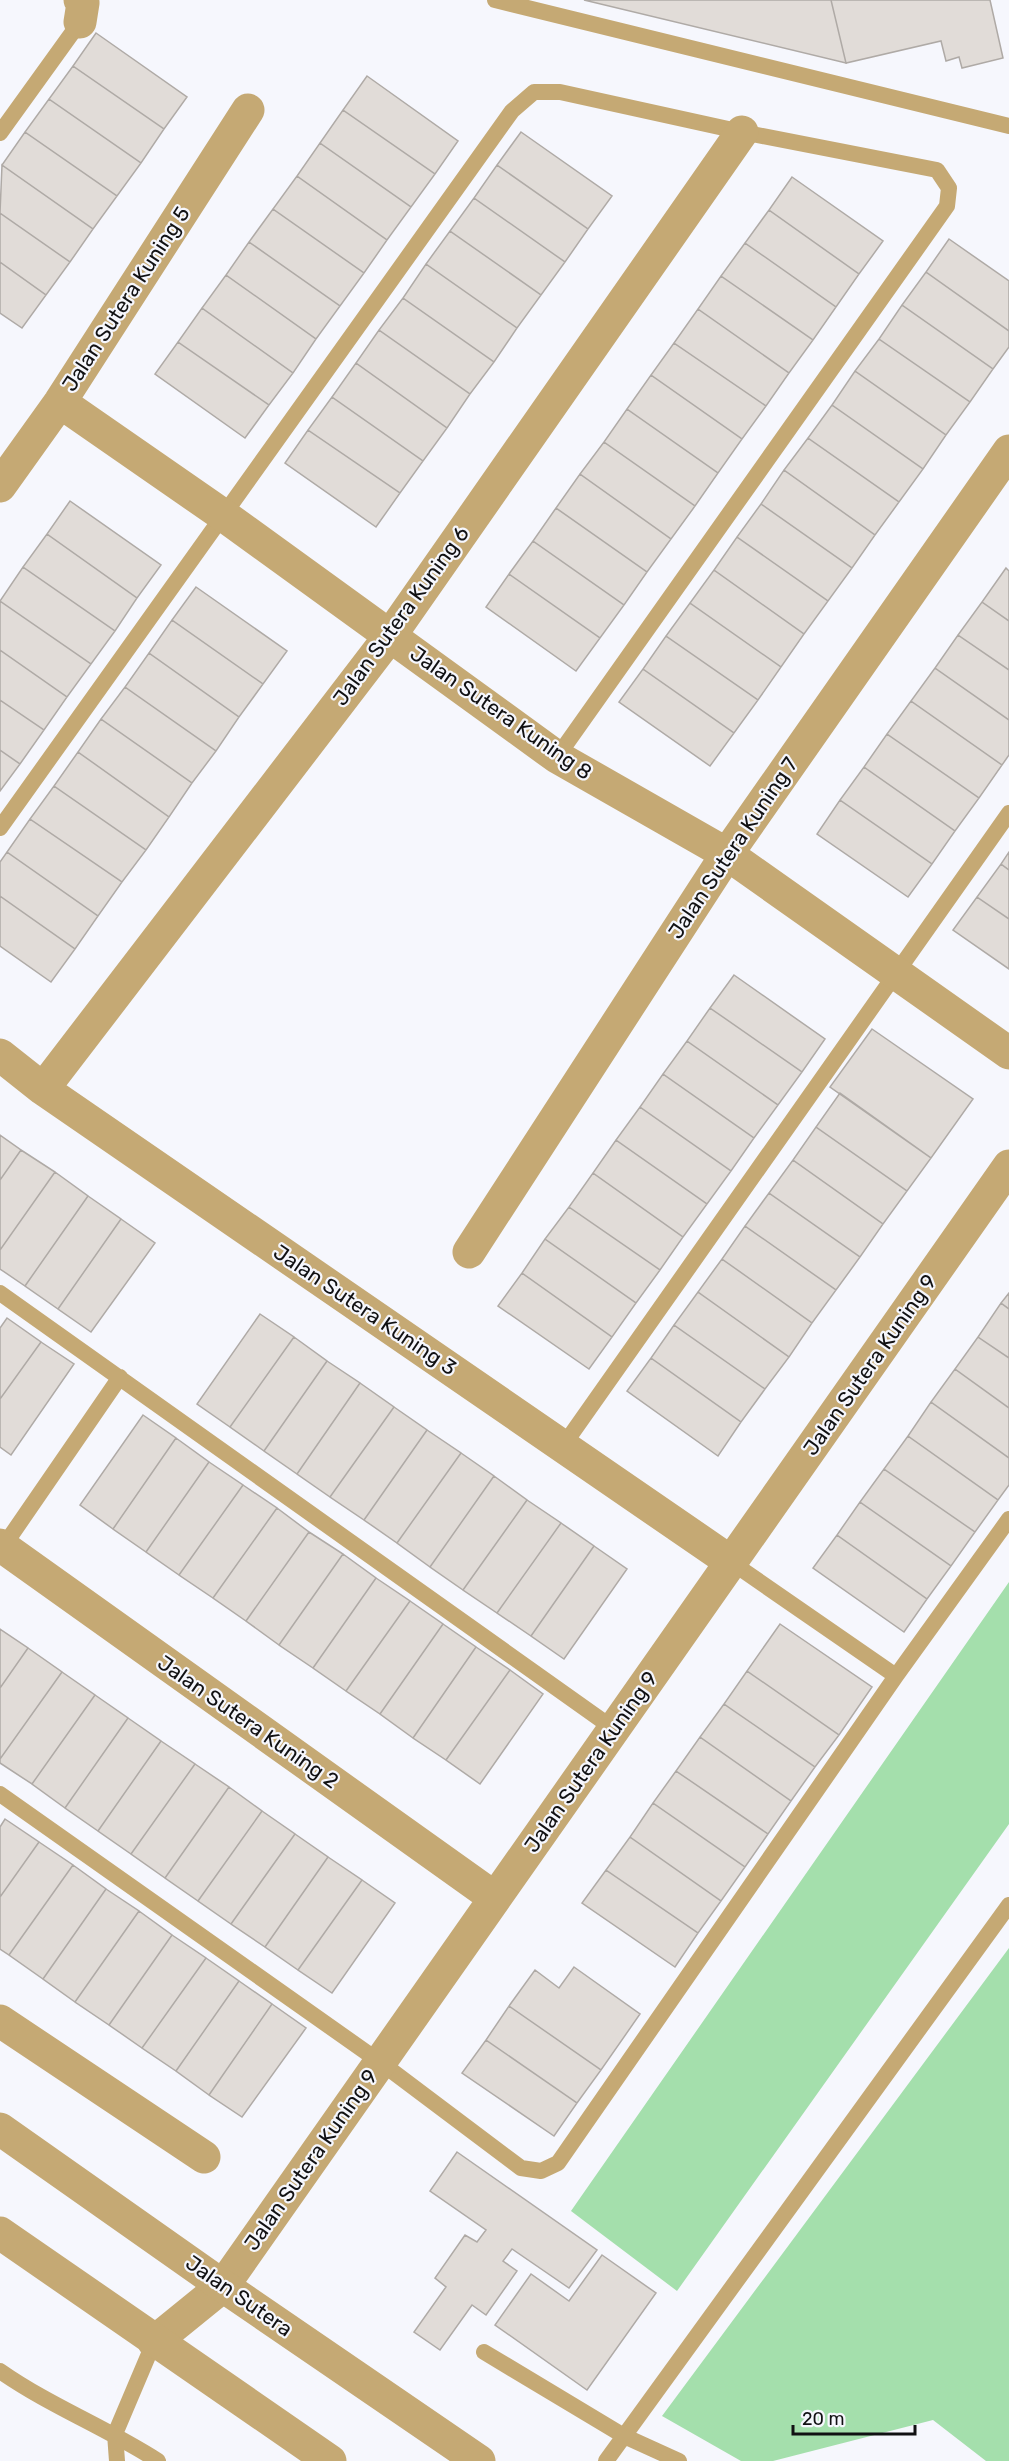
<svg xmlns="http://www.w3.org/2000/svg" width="1009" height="2461" font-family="Rubik,sans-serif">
<rect width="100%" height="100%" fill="#f6f7fd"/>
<path fill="#a4dfac" d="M1009,1582V1824L677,2291L571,2211Z
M1009,1948V2461H986L933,2420L773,2461H741L662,2416Z"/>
<path fill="#e1dcd8" stroke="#afaaa6" stroke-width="1.5" d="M584,0H831L846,63Z
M831,0H990L1003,58L962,68L959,57L946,61L941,41L846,63Z
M96,33L187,97L164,129L73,66Z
M73,66L164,129L141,163L49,99Z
M367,76L458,141L435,174L343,110Z
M49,99L141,163L117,196L25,132Z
M343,110L435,174L411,207L320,143Z
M25,132L117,196L93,229L2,165Z
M521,132L612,196L588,229L497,165Z
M320,143L411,207L387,240L297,176Z
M2,165L93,229L70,262L0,213Z
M497,165L588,229L565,262L474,198Z
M297,176L387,240L364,273L273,209Z
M792,177L883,241L859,274L769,210Z
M474,198L565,262L541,295L450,231Z
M273,209L364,273L340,306L249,242Z
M769,210L859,274L836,307L745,243Z
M0,213L70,262L46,295L0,262Z
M450,231L541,295L517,328L426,264Z
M949,239L1009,281V331L926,272Z
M249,242L340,306L316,339L226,275Z
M745,243L836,307L813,340L721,276Z
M0,262L46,295L22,328L0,313Z
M426,264L517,328L494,362L403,298Z
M926,272L1009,331V347L993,369L902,305Z
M226,275L316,339L293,373L202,308Z
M721,276L813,340L789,373L698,309Z
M403,298L494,362L470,394L379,330Z
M902,305L993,369L970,402L879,339Z
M202,308L293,373L269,405L178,342Z
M698,309L789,373L766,406L674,343Z
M379,330L470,394L447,428L356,363Z
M879,339L970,402L946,435L855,371Z
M178,342L269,405L245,438L155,374Z
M674,343L766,406L742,439L651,375Z
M356,363L447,428L423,461L332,397Z
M855,371L946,435L923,469L832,405Z
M651,375L742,439L718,473L627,409Z
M332,397L423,461L400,493L308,430Z
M832,405L923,469L899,502L808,438Z
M627,409L718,473L695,506L604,442Z
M308,430L400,493L376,527L285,463Z
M808,438L899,502L875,535L784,470Z
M604,442L695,506L671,539L580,474Z
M784,470L875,535L852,568L761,504Z
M580,474L671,539L647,572L556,508Z
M70,501L161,565L137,598L47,534Z
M761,504L852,568L828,601L737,537Z
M556,508L647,572L624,605L533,541Z
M47,534L137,598L115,631L23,567Z
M737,537L828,601L804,634L714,570Z
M533,541L624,605L600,638L509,574Z
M23,567L115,631L91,664L0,601Z
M1006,568L1009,571V621L982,602Z
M714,570L804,634L781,667L690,603Z
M509,574L600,638L576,671L486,607Z
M196,587L287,651L263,684L172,620Z
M0,601L91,664L67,697L0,650Z
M982,602L1009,621V670L958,635Z
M690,603L781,667L758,700L666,636Z
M172,620L263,684L239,717L149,653Z
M958,635L1009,670V720L935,668Z
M666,636L758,700L734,733L643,669Z
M0,650L67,697L44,730L0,700Z
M149,653L239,717L216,751L125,687Z
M935,668L1009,720V755L1002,765L911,701Z
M643,669L734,733L710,766L619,702Z
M125,687L216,751L192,783L101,719Z
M0,700L44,730L20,764L0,750Z
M911,701L1002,765L979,798L887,734Z
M101,719L192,783L169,817L78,752Z
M887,734L979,798L955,831L864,767Z
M0,750L20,764L0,791Z
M78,752L169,817L146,850L54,786Z
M864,767L955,831L932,864L840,800Z
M54,786L146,850L122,882L30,819Z
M840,800L932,864L908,897L817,834Z
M30,819L122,882L98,916L7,852Z
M7,852L98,916L75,949L0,896V862Z
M1009,852V870L1001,864Z
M1001,864L1009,870V919L977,897Z
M0,896L75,949L51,982L0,946Z
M977,897L1009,919V969L953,930Z
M734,975L825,1039L802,1072L710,1008Z
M710,1008L802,1072L778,1105L687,1041Z
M872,1029L973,1099L931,1158L830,1087Z
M687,1041L778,1105L754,1138L663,1074Z
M663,1074L754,1138L731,1171L640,1107Z
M840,1093L931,1158L907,1191L816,1127Z
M640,1107L731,1171L707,1204L616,1140Z
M816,1127L907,1191L883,1224L793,1160Z
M0,1135L21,1150L0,1180Z
M616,1140L707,1204L683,1237L593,1173Z
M21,1150L55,1172L0,1250V1180Z
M793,1160L883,1224L860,1257L769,1193Z
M55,1172L88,1196L25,1286L0,1269V1250Z
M593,1173L683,1237L660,1270L569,1207Z
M769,1193L860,1257L836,1290L745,1226Z
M88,1196L121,1219L58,1309L25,1286Z
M569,1207L660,1270L636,1303L545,1239Z
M121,1219L155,1243L91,1332L58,1309Z
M745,1226L836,1290L812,1323L722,1259Z
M545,1239L636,1303L612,1337L522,1273Z
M722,1259L812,1323L789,1357L698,1292Z
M522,1273L612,1337L589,1369L498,1306Z
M698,1292L789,1357L765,1389L674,1325Z
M1009,1293V1309L1001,1303Z
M1001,1303L1009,1309V1358L978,1337Z
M260,1314L294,1337L230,1427L197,1404Z
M7,1318L41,1342L0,1399V1328Z
M674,1325L765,1389L741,1422L651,1358Z
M294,1337L327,1361L264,1451L230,1427Z
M978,1337L1009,1358V1408L955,1369Z
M41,1342L74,1364L11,1455L0,1447V1399Z
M651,1358L741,1422L718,1456L627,1391Z
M327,1361L360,1383L297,1474L264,1451Z
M955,1369L1009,1408V1458L931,1402Z
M360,1383L394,1407L330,1497L297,1474Z
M931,1402L1009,1458V1485L998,1500L908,1436Z
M394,1407L427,1430L364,1520L330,1497Z
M143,1415L176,1438L113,1529L80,1505Z
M427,1430L461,1453L397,1543L364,1520Z
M908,1436L998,1500L975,1532L884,1469Z
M176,1438L209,1462L146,1552L113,1529Z
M461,1453L494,1476L430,1567L397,1543Z
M209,1462L243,1485L179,1575L146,1552Z
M884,1469L975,1532L951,1566L860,1502Z
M494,1476L527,1500L463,1590L430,1567Z
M243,1485L277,1508L213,1598L179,1575Z
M527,1500L561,1523L497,1613L463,1590Z
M860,1502L951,1566L927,1599L837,1535Z
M277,1508L309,1532L246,1621L213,1598Z
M561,1523L594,1546L531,1636L497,1613Z
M309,1532L343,1554L279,1645L246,1621Z
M837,1535L927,1599L904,1632L813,1568Z
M594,1546L627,1569L564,1659L531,1636Z
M343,1554L376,1578L313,1668L279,1645Z
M376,1578L410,1601L346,1691L313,1668Z
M410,1601L443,1624L380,1714L346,1691Z
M443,1624L476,1647L413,1738L380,1714Z
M780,1624L872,1687L839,1735L747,1671Z
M0,1629L28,1648L0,1688Z
M476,1647L510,1670L446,1760L413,1738Z
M28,1648L62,1672L0,1759V1688Z
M510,1670L543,1694L480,1784L446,1760Z
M747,1671L839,1735L815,1767L724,1704Z
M62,1672L95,1695L32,1784L0,1763V1759Z
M95,1695L128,1718L65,1808L32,1784Z
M724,1704L815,1767L791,1801L700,1737Z
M128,1718L161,1741L98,1831L65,1808Z
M700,1737L791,1801L768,1834L676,1771Z
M161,1741L195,1764L131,1854L98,1831Z
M195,1764L229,1787L165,1878L131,1854Z
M676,1771L768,1834L745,1867L653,1803Z
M229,1787L262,1811L198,1901L165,1878Z
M653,1803L745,1867L721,1901L630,1837Z
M262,1811L295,1834L231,1924L198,1901Z
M5,1819L39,1842L0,1897V1827Z
M295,1834L328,1857L265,1947L231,1924Z
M630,1837L721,1901L698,1933L606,1870Z
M39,1842L73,1865L9,1955L0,1949V1897Z
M328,1857L362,1880L298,1970L265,1947Z
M73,1865L106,1889L43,1979L9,1955Z
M606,1870L698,1933L675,1967L582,1903Z
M362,1880L395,1903L332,1993L298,1970Z
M106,1889L139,1911L75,2002L43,1979Z
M139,1911L172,1935L109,2025L75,2002Z
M172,1935L206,1958L142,2048L109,2025Z
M206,1958L239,1981L176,2071L142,2048Z
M574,1967L640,2014L601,2070L509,2006L535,1970L559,1988Z
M239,1981L272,2004L209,2095L176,2071Z
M272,2004L306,2028L242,2117L209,2095Z
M509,2006L601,2070L577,2103L486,2040Z
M486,2040L577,2103L554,2136L462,2073Z
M457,2152L597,2250L569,2288L512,2249L503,2261L517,2271L486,2315L472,2305L440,2350L414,2332L446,2287L435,2278L465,2235L477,2242L486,2230L430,2191Z
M602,2255L656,2293L587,2390L495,2325L531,2274L569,2301Z"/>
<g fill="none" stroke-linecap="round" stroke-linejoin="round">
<path stroke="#c5a974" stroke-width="16" d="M495,0L1009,126
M0,133L80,22
M0,828L512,111L534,92H560L742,132L937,170L949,188L947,206L557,757
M0,1293L614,1729
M563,1446L1009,813
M1,1550L120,1377
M731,1562L896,1676
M0,1794L380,2062L521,2168L541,2171L558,2163L896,1676L1009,1519
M484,2352L624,2436L679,2461
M0,2371C50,2406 107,2428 158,2461
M117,2461L115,2434L154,2342
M606,2461L1009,1905"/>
<path stroke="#c5a974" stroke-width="33" d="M80,22L83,3L80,0
M60,402L223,515L557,757L727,854L1009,1053
M0,486L60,402L248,110
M0,1055L43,1089L731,1562
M43,1089L390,636L742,132
M469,1252L727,854L1009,451
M0,1545L495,1898
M0,2021L204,2157
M154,2342L223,2286L1009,1166"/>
<path stroke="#c5a974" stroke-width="33" d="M0,2129L223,2286L479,2461
M0,2233L330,2461"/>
</g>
<g text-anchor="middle" stroke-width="4.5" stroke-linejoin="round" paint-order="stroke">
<g font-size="21" fill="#111113" stroke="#f6f7fd">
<text transform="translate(126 299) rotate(-57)" y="7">Jalan Sutera Kuning 5</text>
<text transform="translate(401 616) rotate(-54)" y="7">Jalan Sutera Kuning 6</text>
<text transform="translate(501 713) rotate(35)" y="7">Jalan Sutera Kuning 8</text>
<text transform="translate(733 848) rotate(-56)" y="7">Jalan Sutera Kuning 7</text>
<text transform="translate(365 1310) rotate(34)" y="7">Jalan Sutera Kuning 3</text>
<text transform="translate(870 1365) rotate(-55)" y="7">Jalan Sutera Kuning 9</text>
<text transform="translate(248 1722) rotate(35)" y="7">Jalan Sutera Kuning 2</text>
<text transform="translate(591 1762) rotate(-55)" y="7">Jalan Sutera Kuning 9</text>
<text transform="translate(311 2160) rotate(-55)" y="7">Jalan Sutera Kuning 9</text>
<text transform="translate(239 2296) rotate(35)" y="7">Jalan Sutera</text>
</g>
</g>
<path d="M793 2425v9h122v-9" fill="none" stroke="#111113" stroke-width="3"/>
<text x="802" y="2425" font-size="18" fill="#111113" stroke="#f6f7fd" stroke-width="4.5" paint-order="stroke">20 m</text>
</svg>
